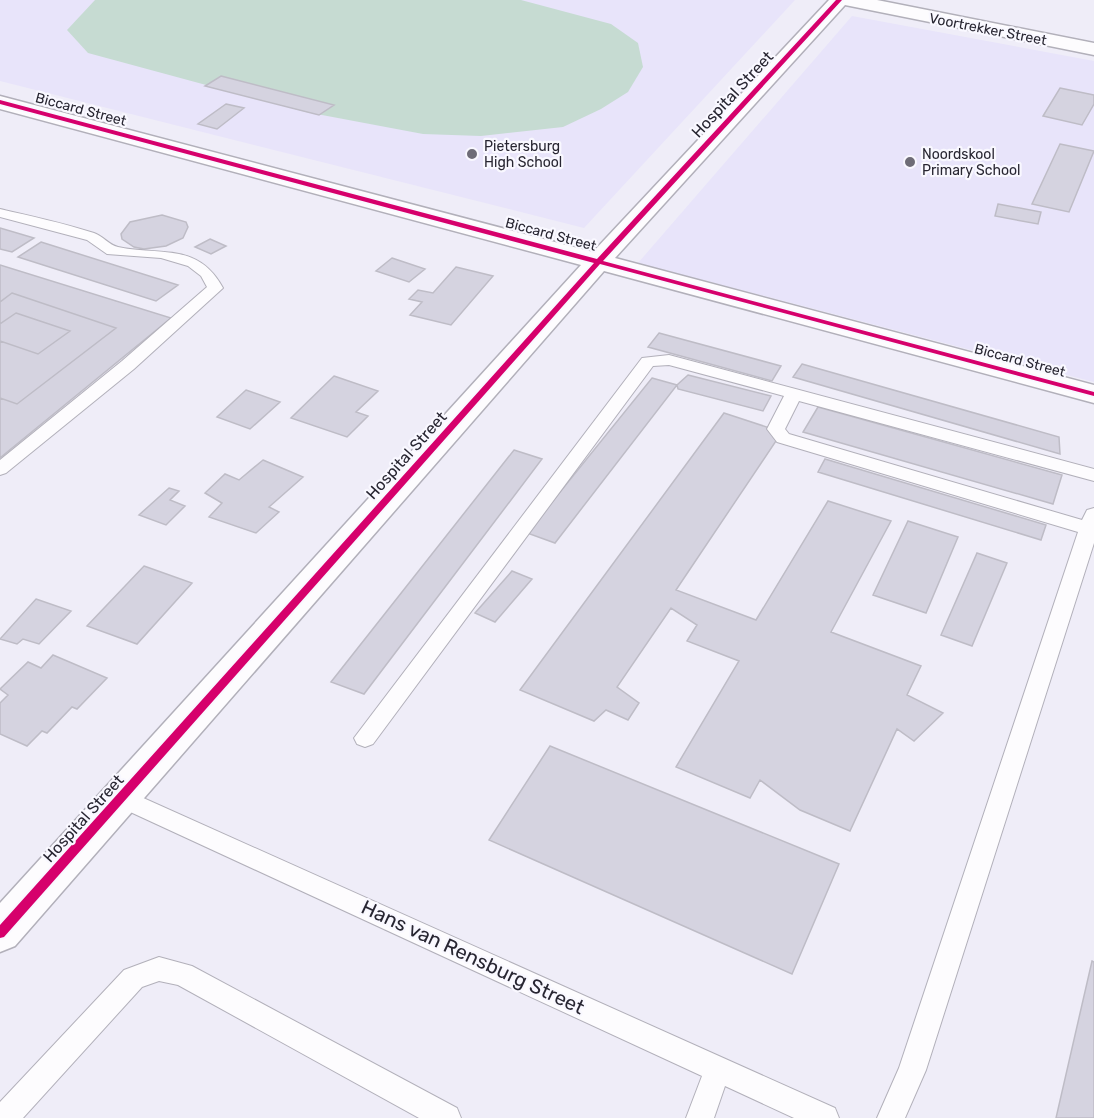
<svg xmlns="http://www.w3.org/2000/svg" width="1094" height="1118" font-family="Rubik,sans-serif">
<rect width="100%" height="100%" fill="#efedf8"/>
<path fill="#e8e4fa" d="M0,0H795L584,228L0,81Z
M852,16L1094,61V382L638,263Z"/>
<path fill="#c6dbd2" d="M95,0H521L611,24L638,43L643,67L628,92L601,109L563,127L481,136L423,134L306,112L88,53L67,30Z"/>
<path fill="#d5d3e0" stroke="#bebcc6" stroke-width="1.5" d="M221,76L334,105L319,115L205,86Z
M1060,88L1094,95V104L1082,125L1043,116Z
M226,104L244,108L217,129L198,124Z
M1060,144L1094,151L1069,212L1032,204Z
M998,204L1041,212L1038,224L995,216Z
M162,215L186,222L188,227L183,238L166,246L144,249L134,247L122,239L121,234L130,222Z
M0,228L34,238L12,252L0,249Z
M210,239L226,246L211,254L195,247Z
M41,242L178,285L156,301L18,257Z
M392,258L425,269L409,282L376,271Z
M0,265L171,318L0,458V398L17,404L116,328L12,293L0,302Z
M456,267L493,276L451,325L410,315L422,302L409,299L418,290L433,293Z
M12,293L116,328L17,404L0,398V302Z
M16,313L70,331L38,354L0,341V324Z
M659,333L781,366L772,381L648,347Z
M802,364L1059,437L1060,454L793,377Z
M688,375L771,396L763,411L678,389L677,385Z
M334,376L378,391L356,412L368,416L347,437L291,418Z
M652,378L677,385L555,543L527,533Z
M246,390L280,402L250,429L217,417Z
M818,407L1062,475L1053,504L803,432Z
M724,413L782,432L676,590L756,620L828,501L891,521L831,632L921,666L907,695L943,713L914,741L897,729L850,831L800,810L760,780L750,798L676,767L739,661L687,641L697,625L671,608L617,687L639,703L628,720L606,710L594,721L520,690Z
M514,450L542,459L364,694L331,682Z
M825,459L1046,525L1041,540L818,472Z
M263,460L303,477L269,507L279,512L256,533L209,517L222,503L205,493L225,474L239,480Z
M169,488L179,491L170,500L185,506L166,525L139,515Z
M908,521L958,537L926,613L873,595Z
M977,553L1007,563L972,646L941,635Z
M144,566L192,583L137,644L87,626Z
M512,571L532,579L495,622L475,613Z
M36,599L71,611L39,644L23,639L17,644L0,639Z
M53,655L107,678L77,709L72,707L47,733L42,731L27,746L0,734V703L8,695L0,689L28,662L41,668Z
M550,746L839,864L792,974L489,840Z
M1092,961L1094,962V1118H1056Z"/>
<g fill="none" stroke-linecap="round" stroke-linejoin="round">
<defs>
<path id="service" d="M0,209C31,216 63,223 94,233C103,236 109,245 118,247C161,256 198,242 223,288L134,369L6,473L0,475V460L122,361L207,287L201,276L188,266L161,258L107,254L87,240L0,217Z
M669,355L1094,469V481L799,401L785,429L789,434L1082,520L1087,510L1094,508V543L926,1070L905,1118H877L899,1068L1078,532L777,442L767,429L784,396L669,365L653,366L373,744L365,747L357,744L354,738L642,358Z
M121,788L835,1108L839,1118H794L725,1086L714,1118H686L702,1076L113,804L109,797L113,790Z
M159,957L192,966L457,1108L461,1118H419L178,985L159,981L142,987L23,1118H0V1102L124,970Z"/>
<path id="minor" d="M829,0H877L1094,43V55L845,5L615,258L1094,385V403L604,271L15,946L0,952V903L581,265L0,109V96L593,252Z"/>
</defs>
<use href="#service" stroke="#b2b0ba" stroke-width="2"/>
<use href="#minor" stroke="#b2b0ba" stroke-width="3"/>
<use href="#service" fill="#fdfcfe" fill-rule="evenodd"/>
<use href="#minor" fill="#fdfcfe" fill-rule="evenodd"/>
<defs>
<path id="cycleway" d="M836,0H842L603,261L1094,392V396L600,264L4,937L0,938V925L594,263L0,104V100L597,259Z"/>
</defs>
<use href="#cycleway" stroke="#f9f8ff" stroke-width="4"/>
<use href="#cycleway" fill="#d6006c" fill-rule="evenodd"/>
</g>
<g fill="#6e6c77" stroke="#f9f8ff" stroke-width="2">
<circle cx="472" cy="154" r="6"/>
<circle cx="910" cy="162" r="6"/>
</g>
<g text-anchor="middle" stroke-width="4.5" stroke-linejoin="round" paint-order="stroke">
<g font-size="14" fill="#282632" stroke="#f9f8ff">
<text transform="translate(988 29) rotate(11)" y="5">Voortrekker Street</text>
<text transform="translate(81 109) rotate(15)" y="5">Biccard Street</text>
<text transform="translate(551 234) rotate(15)" y="5">Biccard Street</text>
<text transform="translate(1020 360) rotate(15)" y="5">Biccard Street</text>
</g>
<g font-size="14" fill="#282632" stroke="#f9f8ff" text-anchor="start">
<text x="484" y="151">Pietersburg<tspan x="484" dy="16">High School</tspan></text>
<text x="922" y="159">Noordskool<tspan x="922" dy="16">Primary School</tspan></text>
</g>
<g font-size="16" fill="#282632" stroke="#f9f8ff">
<text transform="translate(732 94) rotate(-47)" y="6">Hospital Street</text>
<text transform="translate(406 455) rotate(-48)" y="6">Hospital Street</text>
<text transform="translate(83 818) rotate(-48)" y="6">Hospital Street</text>
</g>
<g font-size="20" fill="#282632" stroke="#f9f8ff">
<text transform="translate(473 957) rotate(25)" y="7">Hans van Rensburg Street</text>
</g>
</g>
</svg>
